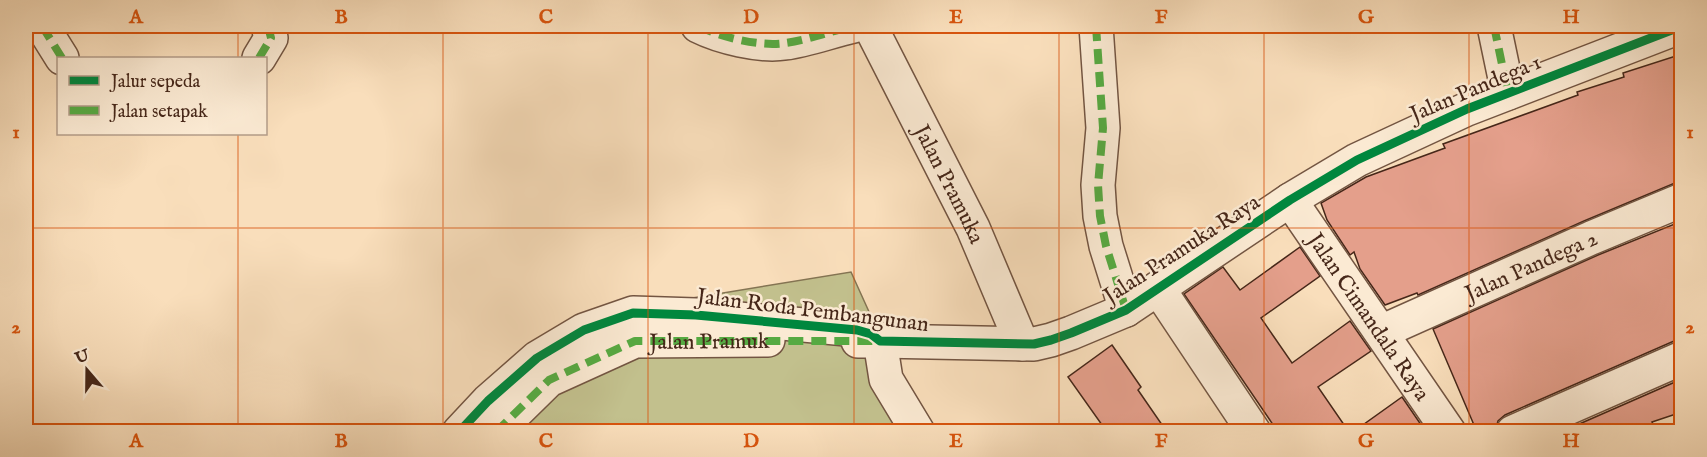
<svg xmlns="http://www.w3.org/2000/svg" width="1707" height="457" font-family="'IM FELL English',serif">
<rect width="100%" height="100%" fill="#f9debb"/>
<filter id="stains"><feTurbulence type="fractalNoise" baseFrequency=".00333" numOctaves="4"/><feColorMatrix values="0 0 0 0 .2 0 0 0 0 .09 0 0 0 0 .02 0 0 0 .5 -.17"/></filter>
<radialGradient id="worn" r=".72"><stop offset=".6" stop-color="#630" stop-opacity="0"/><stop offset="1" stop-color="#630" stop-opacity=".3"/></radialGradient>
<path fill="#c2c08d" stroke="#847453" stroke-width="1.5" d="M851,272L923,431L453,432L515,355L589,315Z"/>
<path fill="#e49f8b" stroke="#462719" stroke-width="1.5" d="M1682,54V182L1675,183L1584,221L1418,295L1417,293L1385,305L1360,269L1354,252L1350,255L1327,220L1321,203L1366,177L1445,148L1443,144L1578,95L1577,92L1624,77L1623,73Z
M1682,221V340L1674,341L1505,415L1498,421L1495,432H1477L1433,329L1598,255Z
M1300,247L1320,276L1261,318L1292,363L1350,321L1371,351L1318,387L1349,432H1278L1184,294L1223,267L1240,290Z
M1112,345L1141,387L1138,390L1167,432H1107L1068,377Z
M1682,379V412L1652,422L1656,432H1561Z
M1402,397L1426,432H1353Z"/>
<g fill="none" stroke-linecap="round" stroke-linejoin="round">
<defs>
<g id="street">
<path d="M42,26L62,58"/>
<path d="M698,26C720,37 760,47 785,43C808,40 831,31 854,26"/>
<path id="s1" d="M870,26L973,228L1022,344"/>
<path d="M1096,26L1103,128L1098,185L1100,216L1106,246L1126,310"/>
<path d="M1494,26L1508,93"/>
<path d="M259,58L271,38L268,26"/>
<path id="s2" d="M1290,200L1449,432"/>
<path d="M1158,288L1254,432"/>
<path id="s3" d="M1381,332L1591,238L1682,200"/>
<path d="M858,341H880L886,379L918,432"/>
<path d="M459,432L488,401L537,358L584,330L633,313L696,315L857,330L871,334L880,341L1034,344L1051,340L1071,333L1126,310L1290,200L1357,160L1467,109L1682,26"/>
<path id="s4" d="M496,432L549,380L635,341L768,340"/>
<path d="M1513,432L1682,358"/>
</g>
</defs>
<use href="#street" stroke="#735542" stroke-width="36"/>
<use href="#street" stroke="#fbead3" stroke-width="33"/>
<path stroke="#56aa42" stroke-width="8" stroke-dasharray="15 8" stroke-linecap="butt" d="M42,26L62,58
M698,26C720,37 760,47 785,43C808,40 831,31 854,26
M1096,26L1103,128L1098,185L1100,216L1106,246L1126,310
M1494,26L1508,93
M259,58L271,38L268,26
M496,432L549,380L635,341H875"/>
<defs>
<path id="cycleway" d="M459,432L488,401L537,358L584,330L633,313L696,315L857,330L871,334L880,341L1034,344L1051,340L1071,333L1126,310L1290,200L1357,160L1467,109L1682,26"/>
</defs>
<use href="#cycleway" stroke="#fbead3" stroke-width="13"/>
<use href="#cycleway" stroke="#00873e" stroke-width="9"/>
</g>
<path fill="none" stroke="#d8540d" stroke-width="1.5" stroke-opacity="0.55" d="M238,26V58M443,26V432M648,26V432M854,26V432M1059,26V432M1264,26V432M1469,26V432M238,134V432M26,228H1682"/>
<g text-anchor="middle" stroke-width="5" stroke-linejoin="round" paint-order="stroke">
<g font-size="22" fill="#462719" stroke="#fbead3">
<text transform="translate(1475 87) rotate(-23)" y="8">Jalan Pandega 1</text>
<text dy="8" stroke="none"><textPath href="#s1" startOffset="177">Jalan Pramuka</textPath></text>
<text transform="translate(1181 248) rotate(-33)" y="8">Jalan Pramuka Raya</text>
<text dy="8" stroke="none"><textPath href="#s3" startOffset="164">Jalan Pandega 2</textPath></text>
<text transform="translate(813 309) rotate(7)" y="8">Jalan Roda Pembangunan</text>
<text dy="8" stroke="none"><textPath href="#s2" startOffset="141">Jalan Cimandala Raya</textPath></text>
<text dy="8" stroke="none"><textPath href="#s4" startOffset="243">Jalan Pramuk</textPath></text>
</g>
</g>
<rect width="1707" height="457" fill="none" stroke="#f9debb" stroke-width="66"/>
<rect x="57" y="57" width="210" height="78" fill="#fbead3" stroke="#b39c89" stroke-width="1.5"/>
<rect x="69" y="76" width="30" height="9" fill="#00873e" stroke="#b39c89" stroke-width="1.5"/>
<text x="111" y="87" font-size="18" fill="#462719">Jalur sepeda</text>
<rect x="69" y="106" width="30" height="9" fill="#56aa42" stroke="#b39c89" stroke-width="1.5"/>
<text x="111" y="117" font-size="18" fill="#462719">Jalan setapak</text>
<g transform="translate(87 370) rotate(340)" stroke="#fbead3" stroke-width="4.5" paint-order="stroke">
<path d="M0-4.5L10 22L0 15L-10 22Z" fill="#462719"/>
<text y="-9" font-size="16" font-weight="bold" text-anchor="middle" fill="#462719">U</text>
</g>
<rect x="33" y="33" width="1641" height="391" fill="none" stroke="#d8540d" stroke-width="2"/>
<g font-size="20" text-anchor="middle" font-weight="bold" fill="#d8540d">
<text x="136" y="23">A</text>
<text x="341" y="23">B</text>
<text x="546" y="23">C</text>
<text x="751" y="23">D</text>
<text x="956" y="23">E</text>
<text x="1161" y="23">F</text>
<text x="1366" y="23">G</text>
<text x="1571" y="23">H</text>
<text x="16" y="138">1</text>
<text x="1690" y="138">1</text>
<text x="16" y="333">2</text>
<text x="1690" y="333">2</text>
<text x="136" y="447">A</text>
<text x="341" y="447">B</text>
<text x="546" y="447">C</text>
<text x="751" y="447">D</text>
<text x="956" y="447">E</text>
<text x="1161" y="447">F</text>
<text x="1366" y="447">G</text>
<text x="1571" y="447">H</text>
</g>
<rect width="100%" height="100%" filter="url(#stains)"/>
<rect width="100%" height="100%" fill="url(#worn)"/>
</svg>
